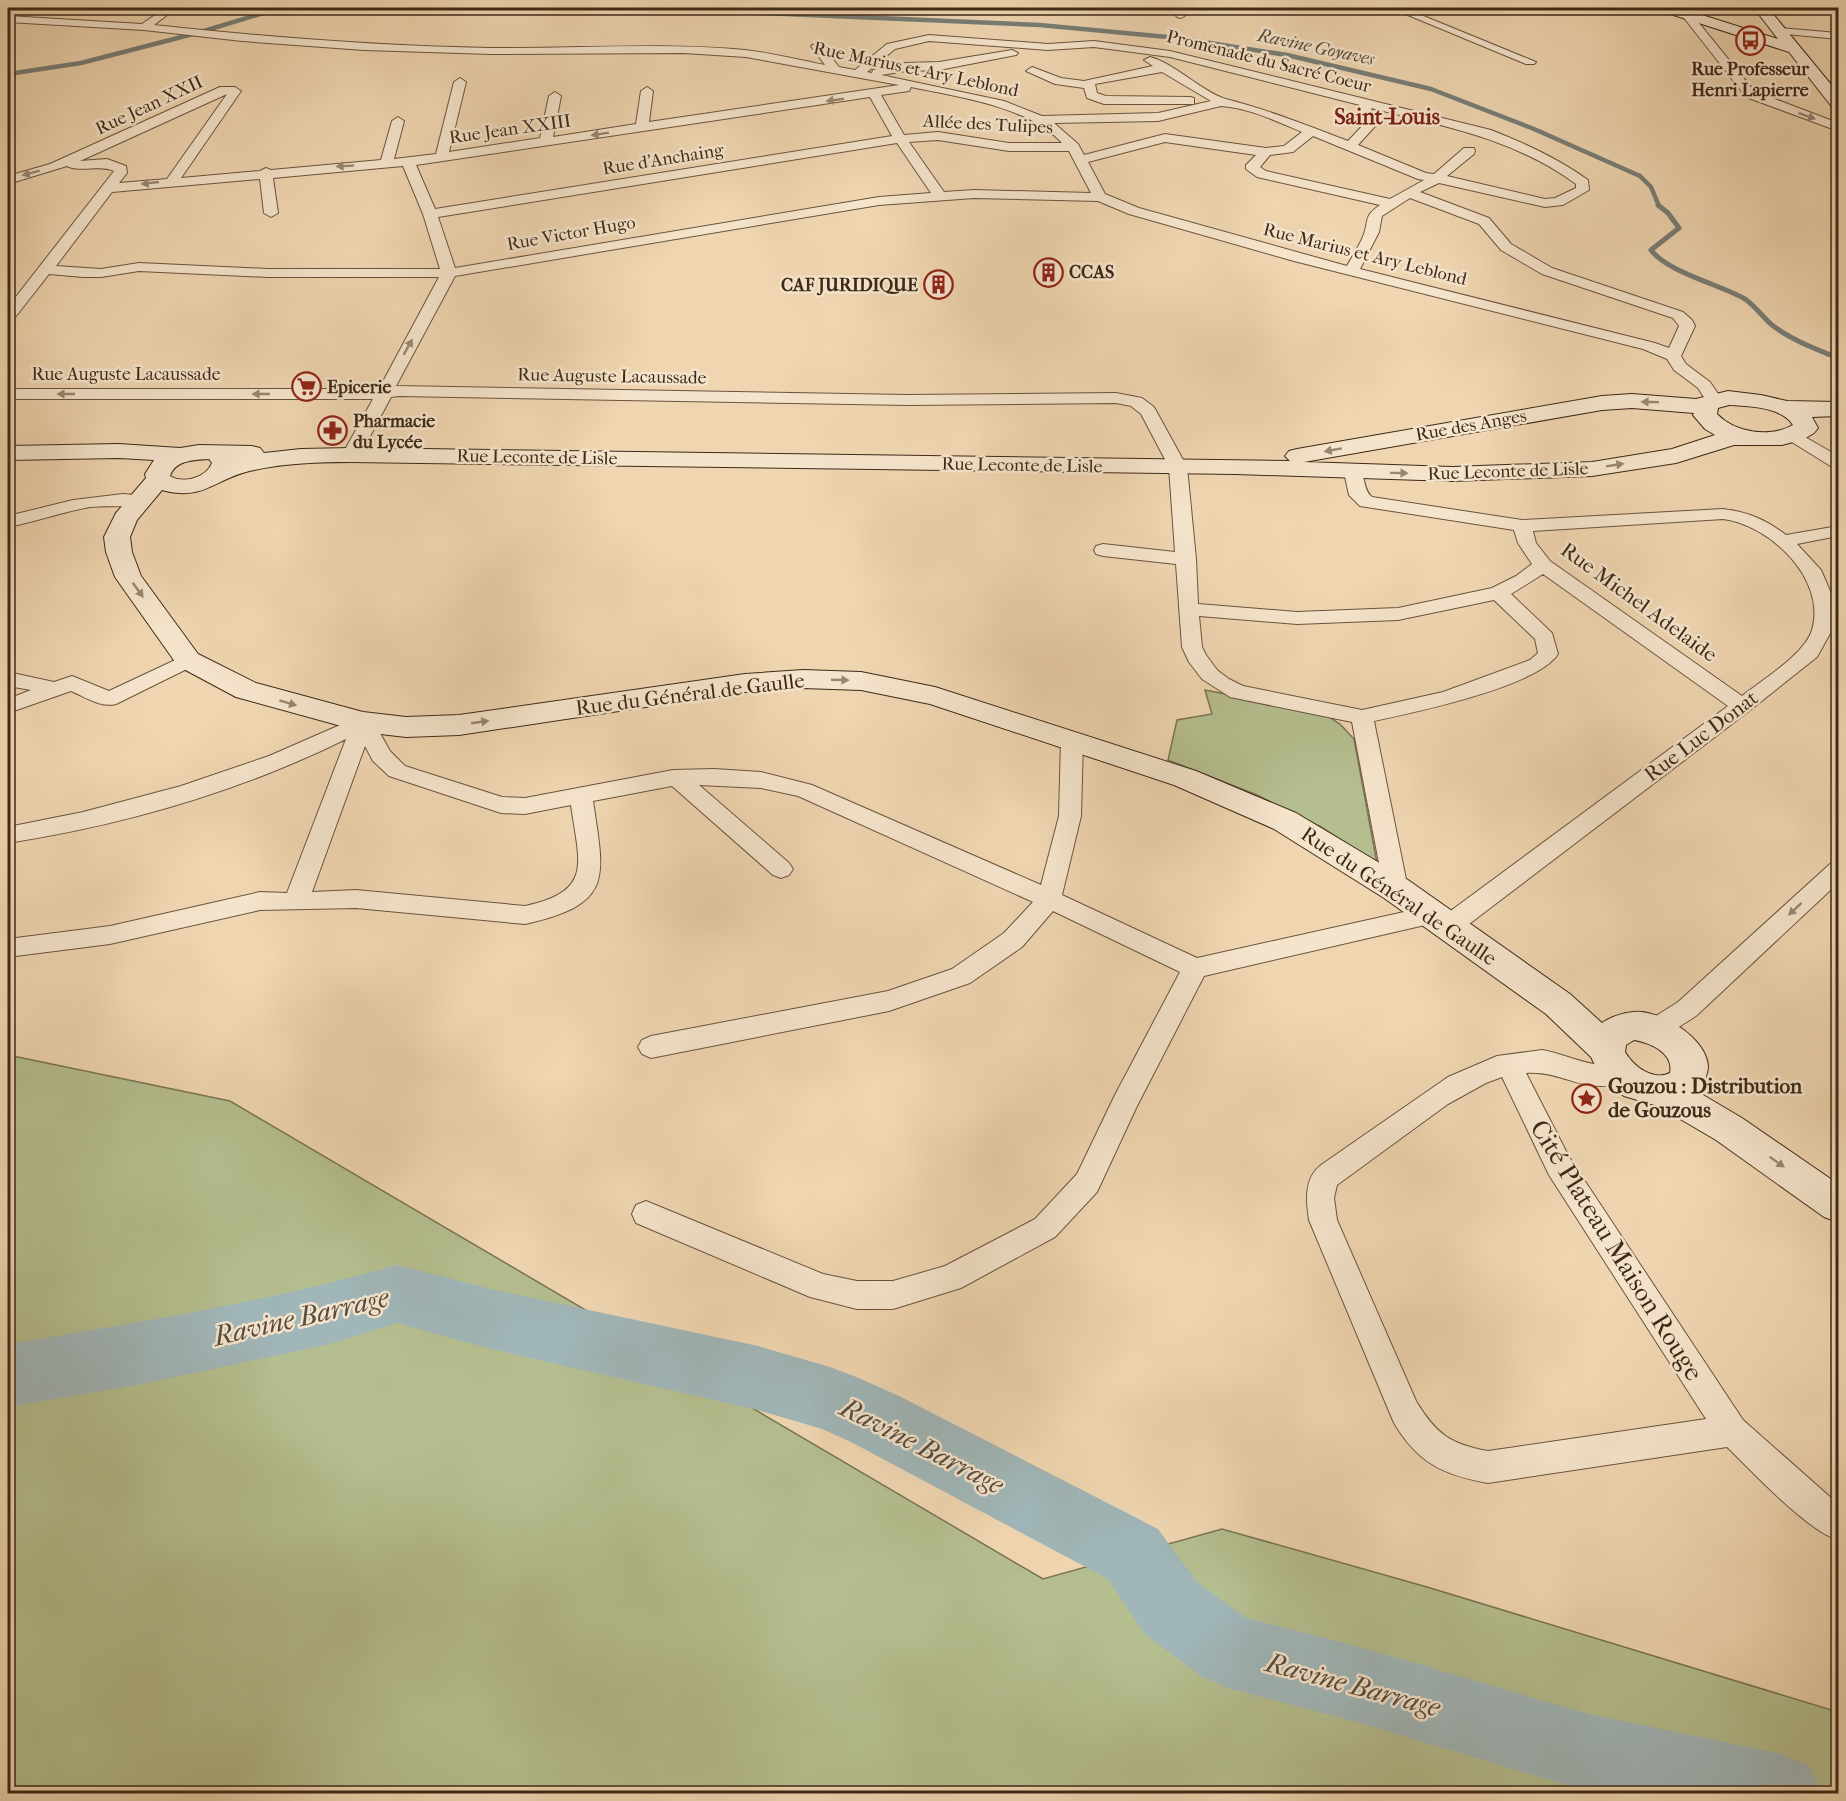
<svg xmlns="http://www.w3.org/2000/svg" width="1846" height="1801" font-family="'IM FELL French Canon',serif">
<rect width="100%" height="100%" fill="#efd6b1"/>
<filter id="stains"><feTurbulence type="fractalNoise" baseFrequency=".00333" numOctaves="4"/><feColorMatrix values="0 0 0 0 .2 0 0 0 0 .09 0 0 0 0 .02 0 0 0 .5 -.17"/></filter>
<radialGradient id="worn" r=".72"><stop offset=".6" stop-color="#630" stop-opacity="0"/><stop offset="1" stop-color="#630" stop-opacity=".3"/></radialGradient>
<path fill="#b5be8f" stroke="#797453" stroke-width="1.5" d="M1205,690L1323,713L1340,724L1354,739L1377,863L1321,827L1257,795L1168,760L1177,720L1212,714Z
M8,1055L230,1101L1043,1579L1222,1529L1427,1587L1838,1712V1793H8Z"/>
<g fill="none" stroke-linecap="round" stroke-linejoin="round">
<path stroke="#787e78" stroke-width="4.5" d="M369,8H438
M647,8L1040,25L1178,38L1287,55L1431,89L1534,129L1640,176L1651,187L1659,206
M8,74L81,63L197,33L280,8"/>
<path stroke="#787e78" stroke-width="5" d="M1658,205L1668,213L1679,228L1651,250C1667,272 1721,285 1745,299C1755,306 1763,317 1772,325C1791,340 1816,349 1838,358"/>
<path fill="#a0b6b8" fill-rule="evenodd" d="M397,1265L491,1289L758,1346L830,1367L854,1376L899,1396L1158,1529L1197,1582L1246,1618L1364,1648L1588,1714L1782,1754L1810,1766L1821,1794H1596L1364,1724L1228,1688L1202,1677L1145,1634L1108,1579L851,1442L822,1429L758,1410L491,1349L397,1323L326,1345L142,1384L8,1407V1344C139,1323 270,1301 397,1265Z"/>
<defs>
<path id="street" d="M165,8H176L154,25C266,37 378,46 490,48C575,49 660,42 745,50C772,53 799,60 825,65L811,46L817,43L821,44L839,67L855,70L887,44L929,35L1048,44L1094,41L1170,51L1491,130C1526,144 1557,158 1588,180L1589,190L1563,205L1545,207L1439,183L1420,192L1489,218L1511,244L1552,268L1683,312L1692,320L1695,326L1681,356L1686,364L1710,382L1723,401L1721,405H1709L1698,388L1674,370L1667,359L1643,349L1294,261L1129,214L1098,201L974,198L879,205L455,276L396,386L908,395L1116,393L1142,398L1154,407L1187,467L1196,559L1198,604L1297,612L1398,608L1492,588L1516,576L1532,564L1518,543L1514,530L1360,506L1349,495L1344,472L1347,468H1359C1366,478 1363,490 1372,497L1522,520L1723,509C1749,512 1766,520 1786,535L1838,526V536L1797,544L1821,570L1834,600L1832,630L1817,657L1749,711L1456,934L1447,936L1438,934L1435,927L1438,922L1204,976L1137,1106L1097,1192L1055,1237L961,1288L893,1309H857L810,1297L636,1223L632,1214L636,1205L646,1201L823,1274L857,1281H893L945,1266L1035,1219L1077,1174L1115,1095L1180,972L1053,911L1022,947L970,983L889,1011L651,1058L642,1054L638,1047L642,1040L651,1036L888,991L952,969L1004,933L1033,902L798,796L761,788L699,785L789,863L793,869L789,875L781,878L773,875L672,786L593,801C605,880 613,904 525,924L356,908L260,910L110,944L8,957V939L110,926L260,892L287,893L346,739C241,791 123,825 8,843V827L83,812L181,786L269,756L363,715L371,717L390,751L405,766L502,797L525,798L673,770L714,769L761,772L812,785L1041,885L1059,816L1061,740L1064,735L1072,733L1080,735L1083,740L1081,816L1062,895L1197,958L1431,906L1440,909L1443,915L1441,918L1728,706L1543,574L1511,594L1552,633L1558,654C1537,687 1414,712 1374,721L1408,889L1404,895L1396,898L1388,895L1384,889L1352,722L1230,697L1202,679L1189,662L1182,647L1176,564L1103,556L1096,554L1094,550L1096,546L1103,544L1175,552L1169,467L1141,414L1131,406L1116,403L908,405L399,396L391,397L360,455L357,459H345L342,455L373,399H8V389H379L439,277H268L139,271L101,277H83L49,274L13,320L8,321V307L114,171C99,164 81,173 67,166L8,184V176L50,164L220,87H235L241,91L181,178L260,171L266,168L271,170L381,160L392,121L398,117L404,121L394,159L436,154L454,82L460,78L466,82L449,152L540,138L549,96L555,92L561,96L553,137L636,124L641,91L647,87L653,91L649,122L899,85L746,57L684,53L491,54L364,50L242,41L144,30L8,22V16L142,24ZM929,41L1048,50L1094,47L1170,57L1360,105L1359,110L1365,123L1348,141C1307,125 1268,110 1226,99C1204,93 1174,63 1150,57L1144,60L1153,66L1084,81L1061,78L1032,67L1026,71L1055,84L1084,88L1087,98L1104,104H1194V98L1190,97L1106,96L1097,93L1095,84L1162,72L1211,101L1158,113L1042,116L1004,101L881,75L906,71L939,70L1016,55L1018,53L1012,50L939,62L906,63L873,70L872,73L867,72L895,49ZM911,87C958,97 1028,106 1062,143H1009L938,132L904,135L881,95L909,91ZM227,94L167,179L119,183L127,173L126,166L107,159L80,161ZM870,97L892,136L435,209L416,165ZM1221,106C1249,108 1276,121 1302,132L1284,146L1266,148L1165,134L1084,155L1078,144L1054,123L1158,121ZM1371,108C1444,126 1515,139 1576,184V188L1555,198L1545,199L1447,176L1474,154L1475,151L1474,148H1464L1434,174L1426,173L1358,145L1377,124ZM1313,136L1418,179L1424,180L1390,199L1266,171L1260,167L1270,155L1293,152ZM938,140L1009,151H1069L1091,193L974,190L944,192L909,142ZM1165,142L1256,155L1246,165V169L1257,177L1380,205C1364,216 1369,219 1364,234C1360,245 1353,255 1347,266L1139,208L1105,194L1088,162ZM897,143L931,193L879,197L455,268L438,217ZM403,166L423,214L440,269H268L139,263L101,269L56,266L112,192L260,179L264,213L271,217L278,213L273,178ZM1410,198L1479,224L1501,250L1542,274L1673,318L1679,326L1669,348L1655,343L1360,269L1379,232L1382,216ZM1723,519C1770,525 1827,579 1812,630C1805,654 1762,680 1742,696L1550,561L1536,543L1533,531ZM1494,600L1535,639L1538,653L1530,660L1443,692L1362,710L1243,686L1229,679L1217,670L1206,655L1202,647L1199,616L1297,624L1398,620ZM365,746L373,761L389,776L501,813L525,814L571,805C579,863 594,891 525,906L356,890L312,892Z
M1170,8H1180L1186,15L1181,18L1177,17Z
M1391,8H1404L1536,62L1534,64H1526Z
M1686,11L1690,12L1754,91L1838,123V131L1746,97L1681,14Z
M1780,28L1838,33V39L1776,33L1774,31Z
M1793,430L1838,456V468L1832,467L1787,439L1784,435L1787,431Z
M123,494L146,496L149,500L146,504C129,508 108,505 90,507C62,512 35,522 8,527V516L73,500Z
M188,654L195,655L198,660L195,665L116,704C101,708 85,697 71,691L8,713V699L31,690L8,686V672L54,682L72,676L109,691Z
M1838,861V883L1696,1016L1663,1037L1654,1040L1645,1037L1641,1030L1645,1023L1678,1002L1830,864Z
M1542,1050C1560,1053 1576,1061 1594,1064C1606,1066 1616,1060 1627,1064L1631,1072L1627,1080C1618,1083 1610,1087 1600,1086C1573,1086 1557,1071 1526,1073L1569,1157L1743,1420L1838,1504V1540C1806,1530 1753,1472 1727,1447L1488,1483C1443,1475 1418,1463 1394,1423L1309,1220C1306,1200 1304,1178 1321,1165L1448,1077L1497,1056ZM1502,1077L1549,1175L1706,1419L1488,1451C1450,1444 1436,1434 1416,1401L1337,1220L1334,1198L1337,1185L1448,1104L1486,1083Z"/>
<path id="secondary" d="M1659,8H1680L1778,39L1754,8H1768L1838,93V108L1832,107L1789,52L1661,11Z
M1728,391L1761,395L1787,401L1838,402V416L1812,417L1818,428L1814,433L1804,439L1782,445H1734L1676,463L1592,476L1452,481L1236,474L351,462C318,462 286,463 254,470C216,477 205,502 162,490L137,520L130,537L132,552L141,576L198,654L256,683L363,712L406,717L459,715L745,674L803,670L861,672L935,687L1196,771L1296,813L1408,880L1570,994L1602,1023C1610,1017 1623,1013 1633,1012C1659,1009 1706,1037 1708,1066C1708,1075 1703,1084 1698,1092L1742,1118L1838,1184V1222L1824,1217L1716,1140L1658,1106L1624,1096L1610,1086L1600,1075L1591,1057L1546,1014L1384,898L1274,829L1174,785L930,704L861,690L803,688L745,692L459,735L406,737L363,732L236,697L178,666L115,577L106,552L104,537L116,513L146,478L145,474L154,460L119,458L8,460V446L119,444L180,448L199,445L252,446L260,448L264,453L301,449L351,448L1290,461L1285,456L1289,451L1297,449L1602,396L1632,394L1696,399ZM1729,405C1749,406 1782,407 1793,425C1770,438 1735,433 1717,414L1718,408ZM1632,408L1694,413L1693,415L1705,429L1715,435L1672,449L1592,462L1452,467L1304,462L1602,410ZM209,459L212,463C206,478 183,484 170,476C175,460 194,460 209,459ZM1634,1040C1651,1043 1674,1053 1670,1073C1653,1081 1634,1067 1625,1052L1626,1045Z"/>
</defs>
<use href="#street" stroke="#6a543e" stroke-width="2"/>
<use href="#secondary" stroke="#3d2917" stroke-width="2"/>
<use href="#street" fill="#f5e4cc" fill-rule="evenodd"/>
<use href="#secondary" fill="#f5e4cc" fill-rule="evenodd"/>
</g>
<defs><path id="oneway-solid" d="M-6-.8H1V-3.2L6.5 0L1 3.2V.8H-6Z" transform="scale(1.5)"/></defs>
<g fill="#998672">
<use href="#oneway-solid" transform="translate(835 100) rotate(172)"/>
<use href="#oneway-solid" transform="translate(1807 116) rotate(20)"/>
<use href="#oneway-solid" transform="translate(600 134) rotate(171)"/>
<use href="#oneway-solid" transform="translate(345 166) rotate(177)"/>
<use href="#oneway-solid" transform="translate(31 173) rotate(165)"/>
<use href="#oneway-solid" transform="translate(150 183) rotate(174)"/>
<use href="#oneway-solid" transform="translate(408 347) rotate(-61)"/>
<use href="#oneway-solid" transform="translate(66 394) rotate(-180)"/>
<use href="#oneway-solid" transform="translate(261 394) rotate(-180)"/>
<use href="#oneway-solid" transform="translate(1650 402) rotate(-179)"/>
<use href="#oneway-solid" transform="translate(1333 450) rotate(170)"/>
<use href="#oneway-solid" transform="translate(1615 465) rotate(-9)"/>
<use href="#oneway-solid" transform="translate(1399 473) rotate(1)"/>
<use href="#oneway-solid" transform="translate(138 590) rotate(54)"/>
<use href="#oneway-solid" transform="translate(840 680) rotate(2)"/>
<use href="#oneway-solid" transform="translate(288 703) rotate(17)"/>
<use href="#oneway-solid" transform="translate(480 722) rotate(-8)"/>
<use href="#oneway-solid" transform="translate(1795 909) rotate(137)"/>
<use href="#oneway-solid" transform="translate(1777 1162) rotate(35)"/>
</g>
<defs>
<symbol id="bus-ring" viewBox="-11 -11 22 22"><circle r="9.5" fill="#f5e4cc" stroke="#8f2418" stroke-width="1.5"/><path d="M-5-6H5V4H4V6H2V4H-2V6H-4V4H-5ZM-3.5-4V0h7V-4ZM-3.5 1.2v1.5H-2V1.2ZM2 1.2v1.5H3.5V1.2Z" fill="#8f2418"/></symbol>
<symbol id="building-ring" viewBox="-11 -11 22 22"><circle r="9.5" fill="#f5e4cc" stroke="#8f2418" stroke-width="1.5"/><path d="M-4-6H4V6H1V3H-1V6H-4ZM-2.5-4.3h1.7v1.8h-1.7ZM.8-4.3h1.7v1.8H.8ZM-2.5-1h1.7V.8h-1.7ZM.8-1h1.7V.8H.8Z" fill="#8f2418"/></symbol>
<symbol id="supermarket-ring" viewBox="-11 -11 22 22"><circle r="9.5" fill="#f5e4cc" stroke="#8f2418" stroke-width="1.5"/><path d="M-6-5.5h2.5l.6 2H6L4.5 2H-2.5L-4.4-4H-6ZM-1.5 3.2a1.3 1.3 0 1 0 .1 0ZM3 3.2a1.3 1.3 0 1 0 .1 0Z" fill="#8f2418"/></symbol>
<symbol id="pharmacy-ring" viewBox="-11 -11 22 22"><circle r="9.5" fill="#f5e4cc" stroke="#8f2418" stroke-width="1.5"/><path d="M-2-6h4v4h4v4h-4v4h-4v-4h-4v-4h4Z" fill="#8f2418"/></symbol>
<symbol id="sight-ring" viewBox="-11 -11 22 22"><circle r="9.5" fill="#f5e4cc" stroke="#8f2418" stroke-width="1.5"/><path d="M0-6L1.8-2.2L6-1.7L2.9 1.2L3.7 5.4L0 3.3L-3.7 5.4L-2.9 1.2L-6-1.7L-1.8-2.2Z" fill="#8f2418"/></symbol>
</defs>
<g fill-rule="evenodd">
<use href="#bus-ring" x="1734" y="24" width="33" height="33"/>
<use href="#building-ring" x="1032" y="256" width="33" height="33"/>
<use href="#building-ring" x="922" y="268" width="33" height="33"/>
<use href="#supermarket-ring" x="290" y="370" width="33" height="33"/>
<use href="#pharmacy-ring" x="316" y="414" width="33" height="33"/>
<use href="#sight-ring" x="1570" y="1082" width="33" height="33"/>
</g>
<g text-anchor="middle" stroke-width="5" stroke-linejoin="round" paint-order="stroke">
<g font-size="18" font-style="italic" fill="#564c3f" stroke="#f5e4cc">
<text transform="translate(1316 47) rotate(12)" y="6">Ravine Goyaves</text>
</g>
<g font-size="18" fill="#3d2917" stroke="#f5e4cc">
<text transform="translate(1269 61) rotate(14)" y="6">Promenade du Sacré Coeur</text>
<text transform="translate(916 69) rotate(12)" y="6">Rue Marius et Ary Leblond</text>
<text transform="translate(149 105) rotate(-25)" y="6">Rue Jean XXII</text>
<text transform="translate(988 124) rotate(3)" y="6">Allée des Tulipes</text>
<text transform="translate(510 129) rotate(-8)" y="6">Rue Jean XXIII</text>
<text transform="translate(663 159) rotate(-9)" y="6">Rue d'Anchaing</text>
<text transform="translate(571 233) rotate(-10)" y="6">Rue Victor Hugo</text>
<text transform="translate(1365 254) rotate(14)" y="6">Rue Marius et Ary Leblond</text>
<text x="126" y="380">Rue Auguste Lacaussade</text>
<text transform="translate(612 376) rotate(1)" y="6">Rue Auguste Lacaussade</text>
<text transform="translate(1471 425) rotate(-10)" y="6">Rue des Anges</text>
<text transform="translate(537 457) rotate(1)" y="6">Rue Leconte de Lisle</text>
<text transform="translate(1022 465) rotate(1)" y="6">Rue Leconte de Lisle</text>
<text transform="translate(1508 471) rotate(-2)" y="6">Rue Leconte de Lisle</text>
</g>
<g font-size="18" font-weight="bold" fill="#3d2917" stroke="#f5e4cc" text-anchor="start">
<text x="1750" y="75" text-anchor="middle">Rue Professeur<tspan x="1750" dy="21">Henri Lapierre</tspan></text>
<text x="1069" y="278">CCAS</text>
<text x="918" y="291" text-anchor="end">CAF JURIDIQUE</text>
<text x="327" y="393">Epicerie</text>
<text x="353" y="427">Pharmacie<tspan x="353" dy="21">du Lycée</tspan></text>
</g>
<g font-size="21" fill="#3d2917" stroke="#f5e4cc">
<text transform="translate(1639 602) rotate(36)" y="7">Rue Michel Adelaide</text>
<text transform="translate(690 694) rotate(-7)" y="7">Rue du Général de Gaulle</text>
<text transform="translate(1701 736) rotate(-37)" y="7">Rue Luc Donat</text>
<text transform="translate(1399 896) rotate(34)" y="7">Rue du Général de Gaulle</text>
</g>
<g font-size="21" font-weight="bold" fill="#3d2917" stroke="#f5e4cc" text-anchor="start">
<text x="1608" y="1093">Gouzou : Distribution<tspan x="1608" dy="24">de Gouzous</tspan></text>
</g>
<g font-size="22" font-weight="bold" fill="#7a1f14" stroke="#f5e4cc">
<text x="1387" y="124">Saint-Louis</text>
</g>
<g font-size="26" fill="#3d2917" stroke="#f5e4cc">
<text transform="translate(1617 1250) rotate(58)" y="9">Cité Plateau Maison Rouge</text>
</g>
<g font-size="27" font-style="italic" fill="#564c3f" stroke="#f5e4cc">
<text transform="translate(301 1317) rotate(-13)" y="9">Ravine Barrage</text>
<text transform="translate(922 1446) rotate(27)" y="9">Ravine Barrage</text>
<text transform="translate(1353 1685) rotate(15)" y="9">Ravine Barrage</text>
</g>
</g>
<rect width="1846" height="1801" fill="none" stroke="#efd6b1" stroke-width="30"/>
<rect x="9" y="9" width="1828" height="1783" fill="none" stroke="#3d2917" stroke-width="3"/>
<rect x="15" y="15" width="1816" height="1771" fill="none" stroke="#3d2917" stroke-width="1.5"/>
<rect width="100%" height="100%" filter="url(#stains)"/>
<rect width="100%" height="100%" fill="url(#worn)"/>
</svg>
